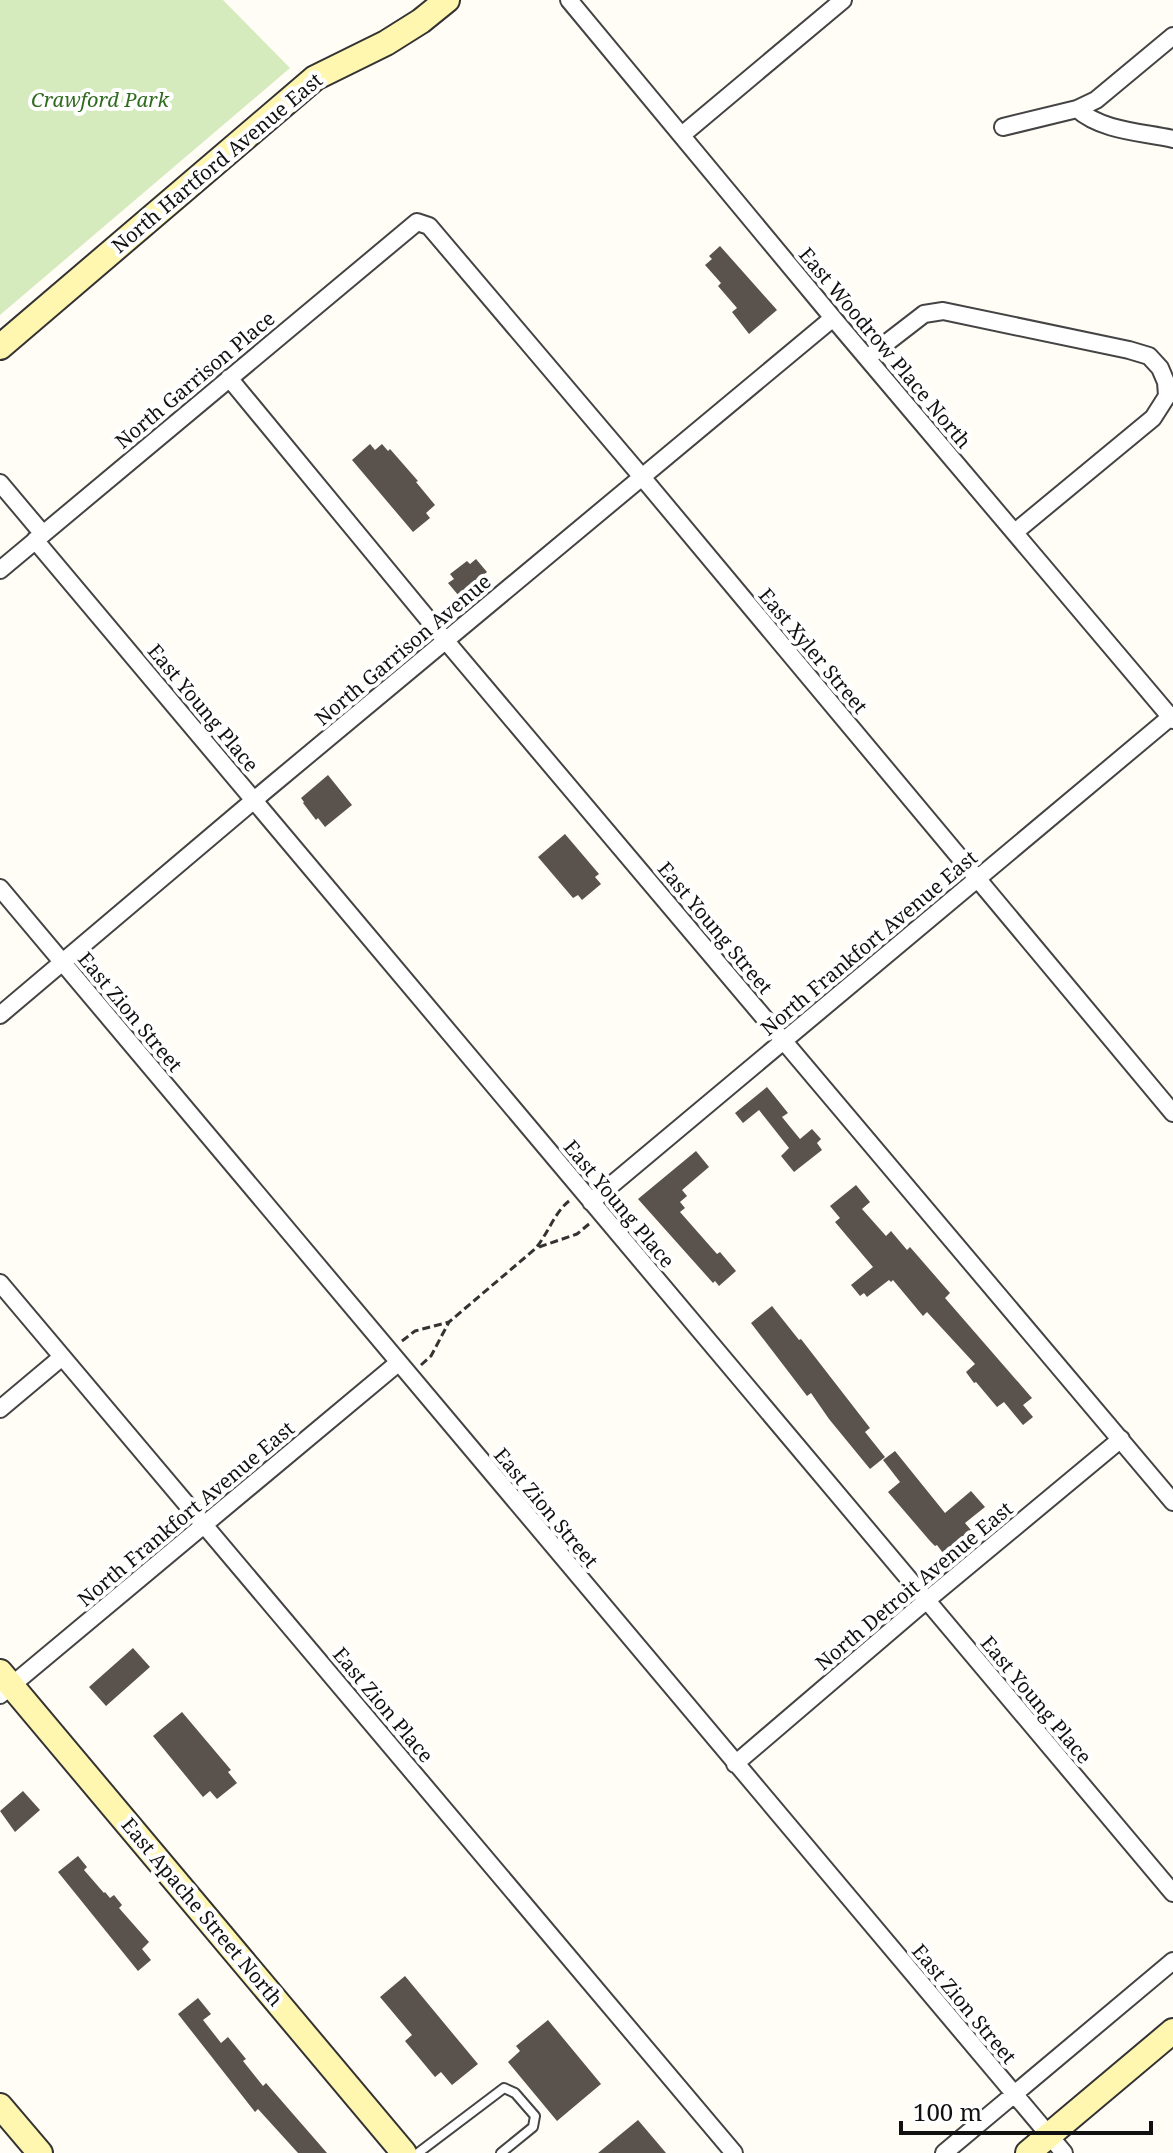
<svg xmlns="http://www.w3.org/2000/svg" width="1173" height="2153" font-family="'Noto Serif',serif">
<rect width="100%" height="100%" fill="#fffdf5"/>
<path fill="#d5ebbd" d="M0,0H223L290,68L0,315Z"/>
<path fill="#5a524d" d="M720,246L777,310L749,334L732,312L737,308L718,286L721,283L705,265L712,259L709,256Z
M370,444L375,450L382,444L388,451L390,449L418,481L416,482L435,505L426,513L430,518L413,532L352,460Z
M476,559L487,572L459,596L448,583L454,579L450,574L467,561L470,564Z
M328,775L352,805L325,827L318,818L316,820L303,803L304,802L301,798Z
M565,834L599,874L595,877L601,884L582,900L578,895L573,898L538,857Z
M767,1087L788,1113L782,1117L800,1139L812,1129L821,1139L817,1143L822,1150L794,1172L781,1156L789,1148L759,1110L743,1123L735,1113Z
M696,1151L709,1167L682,1190L687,1196L680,1202L685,1208L680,1212L717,1254L720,1252L736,1271L719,1286L715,1281L713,1283L638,1199Z
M856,1185L870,1202L862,1209L886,1236L891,1231L907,1250L910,1247L950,1293L945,1298L1032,1398L1023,1405L1033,1417L1023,1425L1004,1402L997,1407L976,1382L974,1383L966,1372L975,1364L927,1312L923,1316L893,1280L891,1282L889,1280L867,1297L864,1293L860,1296L851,1285L873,1267L835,1222L840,1218L830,1206Z
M772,1306L799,1340L801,1339L870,1428L865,1432L885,1457L870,1469L829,1419L811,1393L807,1396L751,1323Z
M895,1451L945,1513L971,1491L985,1507L965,1523L971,1530L943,1553L937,1545L935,1546L930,1541L888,1492L900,1482L883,1460Z
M133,1648L150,1667L106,1706L89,1687Z
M182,1712L231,1770L228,1772L237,1783L217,1799L210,1791L203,1797L153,1736Z
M23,1791L40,1810L15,1832L0,1811Z
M78,1856L87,1867L84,1870L104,1893L105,1892L110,1898L114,1895L122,1905L119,1908L149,1942L142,1949L151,1960L138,1971L58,1872Z
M405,1976L478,2064L452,2085L441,2072L435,2077L405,2041L412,2035L380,1997Z
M198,1998L211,2014L203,2020L221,2043L228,2037L246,2059L243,2061L263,2086L266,2083L327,2153H298L258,2109L255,2112L178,2014Z
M548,2020L601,2084L557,2121L508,2062L520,2051L516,2046Z
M638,2120L666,2153H598Z"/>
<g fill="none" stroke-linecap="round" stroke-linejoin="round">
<defs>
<path id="lane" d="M418,2153L504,2088L515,2093L535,2116L533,2127L501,2153"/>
<path id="street" d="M569,0L833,318L1173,720
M1077,109C1102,131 1141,132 1173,139
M1003,127L1077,109L1096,100L1173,36
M682,135L843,0
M867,358L924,314L943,311L1129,350L1149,356L1160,368L1166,382L1167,396L1153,418L1015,532
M229,378L446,641L1173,1502
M0,483L43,534
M35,540L1173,1893
M0,570L417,222L429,226L642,477L1173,1113
M0,888L1064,2153
M0,1015L266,790L833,318
M591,1202L1173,715
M0,1283L734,2153
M0,1409L62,1357
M0,1695L398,1363
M735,1764L914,1611L1121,1439
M944,2153L1173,1961"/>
<path id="secondary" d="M0,347L315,78L386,43L421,21L447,0
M0,1672L404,2153
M0,2106L40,2153
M1028,2153L1173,2031"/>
</defs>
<use href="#lane" stroke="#444" stroke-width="12"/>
<use href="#street" stroke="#444" stroke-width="20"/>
<use href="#secondary" stroke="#333" stroke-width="28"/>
<path stroke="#333" stroke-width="3" stroke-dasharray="8 4" stroke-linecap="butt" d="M539,1247L577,1234L589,1224
M402,1341L415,1331L449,1322
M421,1365L431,1356L449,1322L535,1249C548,1234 554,1213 569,1201"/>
<use href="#lane" stroke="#fff" stroke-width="8"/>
<use href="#street" stroke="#fff" stroke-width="16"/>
<use href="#secondary" stroke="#fff6b0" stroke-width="24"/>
</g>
<g text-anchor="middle" stroke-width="8" stroke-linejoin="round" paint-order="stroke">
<g font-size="20" font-style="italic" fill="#2f6b1f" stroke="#fff">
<text x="100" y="107">Crawford Park</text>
</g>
<g font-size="20" fill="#111" stroke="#fff">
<text transform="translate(217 163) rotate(-40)" y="7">North Hartford Avenue East</text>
<text transform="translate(885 348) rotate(50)" y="7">East Woodrow Place North</text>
<text transform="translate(195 380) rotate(-40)" y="7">North Garrison Place</text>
<text transform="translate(403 650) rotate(-40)" y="7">North Garrison Avenue</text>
<text transform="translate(813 651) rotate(50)" y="7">East Xyler Street</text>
<text transform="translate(203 708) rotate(50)" y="7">East Young Place</text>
<text transform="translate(715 928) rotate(50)" y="7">East Young Street</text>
<text transform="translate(869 943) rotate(-40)" y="7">North Frankfort Avenue East</text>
<text transform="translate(130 1012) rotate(50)" y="7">East Zion Street</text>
<text transform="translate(619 1204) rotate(50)" y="7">East Young Place</text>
<text transform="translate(546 1508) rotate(50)" y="7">East Zion Street</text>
<text transform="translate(186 1514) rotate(-40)" y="7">North Frankfort Avenue East</text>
<text transform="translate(914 1586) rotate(-40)" y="7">North Detroit Avenue East</text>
<text transform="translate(1036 1700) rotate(50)" y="7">East Young Place</text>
<text transform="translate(383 1705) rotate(50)" y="7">East Zion Place</text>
<text transform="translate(202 1912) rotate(50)" y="7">East Apache Street North</text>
<text transform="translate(964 2004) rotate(50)" y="7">East Zion Street</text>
</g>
</g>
<path d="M901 2121v12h250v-12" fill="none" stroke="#111111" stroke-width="4"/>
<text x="913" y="2121" font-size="24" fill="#111111" stroke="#ffffff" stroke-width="6" paint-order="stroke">100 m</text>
</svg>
